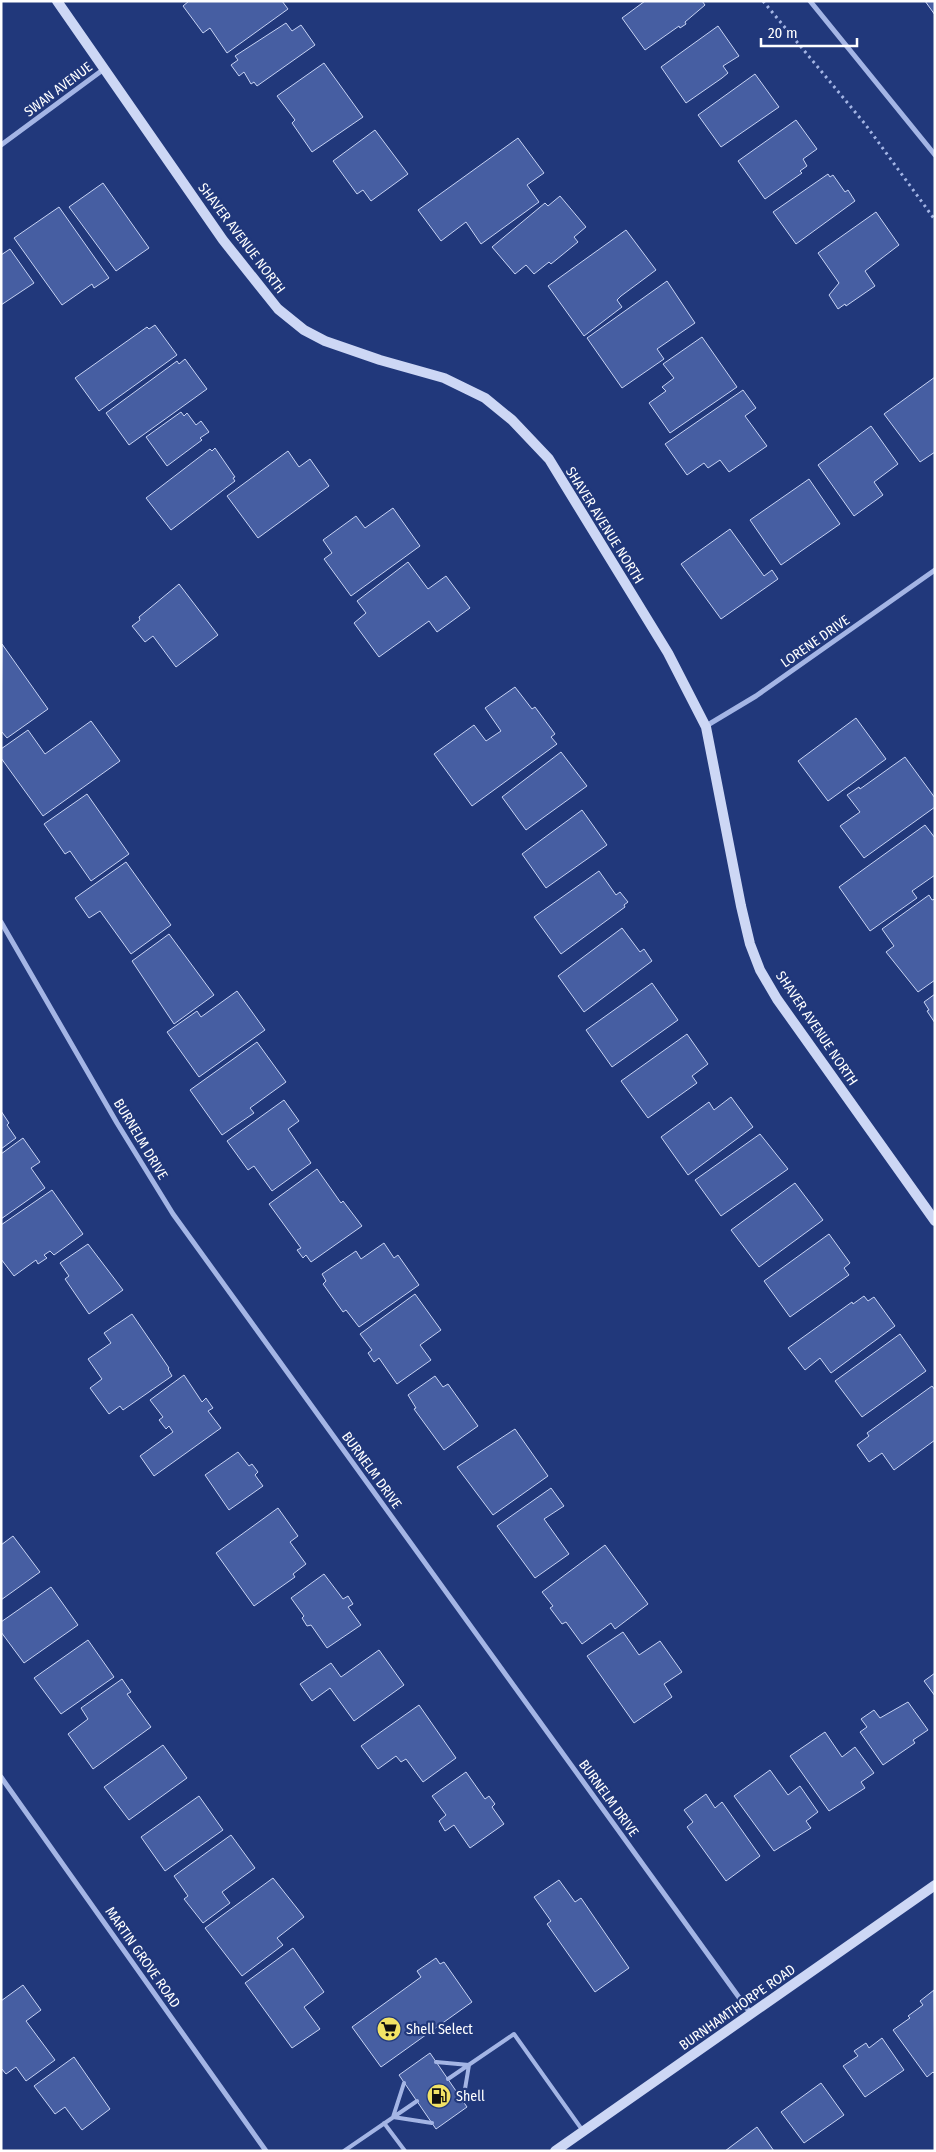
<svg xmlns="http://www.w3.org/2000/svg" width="936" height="2152" font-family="'Fira Sans Condensed',sans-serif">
<rect width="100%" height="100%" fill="#21387b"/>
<path fill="#465ea2" stroke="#c7d3f4" d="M189,1H282L288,9L227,53L210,28L203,33L183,6Z
M645,1H702L705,5L685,22L686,24L680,28L679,26L645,50L622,18Z
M925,1H935V15Z
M286,23L292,31L301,25L315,45L257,86L254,82L251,84L244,72L239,76L231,65L238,60L235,56Z
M718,26L739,56L723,66L728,73L722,78L686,103L661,67Z
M324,63L363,117L312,152L292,123L295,120L277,96Z
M755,74L779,107L721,147L698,115Z
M796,120L817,149L803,159L807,166L800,171L802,173L765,199L738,161Z
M375,130L408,174L371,201L363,190L357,194L333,161Z
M518,138L544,173L527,185L539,202L481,244L466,222L441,241L418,210Z
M828,174L830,177L833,175L845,192L848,190L855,201L796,244L773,212Z
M103,183L149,248L116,271L69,207Z
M560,196L586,227L574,237L578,242L551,264L549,262L534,274L526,265L515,274L492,247L545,203L548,206Z
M59,207L109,278L94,288L92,284L62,305L14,238Z
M876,212L899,245L865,271L875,286L846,306L845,304L838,309L829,295L839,283L818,253Z
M626,230L656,270L621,296L617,300L622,307L584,336L548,286Z
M10,249L34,283L1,305V255Z
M667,281L695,323L657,349L664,359L622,388L587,338Z
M155,325L177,355L99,411L75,378L147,327L149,329Z
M702,337L737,387L670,433L649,403L666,391L662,387L674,378L663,364Z
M185,359L207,389L129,445L106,413L177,361L179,364Z
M935,377V452L920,462L884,414Z
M743,390L756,408L745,416L767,446L729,472L720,460L708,468L704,463L687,475L665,444Z
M181,412L184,416L187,413L196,425L201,421L209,432L200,438L202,440L167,466L146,437Z
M871,426L898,464L874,482L883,495L854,516L818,465Z
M215,448L235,477L233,478L235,481L171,530L146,498L210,449L212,451Z
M288,451L299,467L310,459L329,486L258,538L227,496Z
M809,479L840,524L781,565L750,520Z
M393,508L420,546L351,596L324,559L332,553L323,540L356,516L365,528Z
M730,529L764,576L772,570L778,579L721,619L681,564Z
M408,562L428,589L446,576L470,608L437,632L429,621L379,657L354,623L366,613L357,601Z
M179,584L218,635L176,667L153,636L145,642L132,626L140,620L139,617Z
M2,644L48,709L7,738L1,731Z
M515,687L532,709L535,707L555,734L551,737L557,744L472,806L434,754L474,725L486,741L501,731L485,708Z
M856,718L886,759L828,801L798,761Z
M91,721L120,761L43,816L1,758V749L28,730L45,754Z
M561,752L587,786L526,830L502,797Z
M905,757L935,798V807L864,858L840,826L860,812L847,795L859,787L860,789Z
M87,794L129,854L91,881L70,851L65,854L44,824Z
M582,810L607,845L546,888L522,854Z
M925,825L935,838V875L912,891L917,898L870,931L839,887Z
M126,862L171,925L131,954L100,911L89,918L75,898Z
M599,871L616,895L620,892L628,902L624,905L625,907L561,954L534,917Z
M929,895L932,900L935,899V980L918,992L886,952L894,946L882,929Z
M622,928L640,952L644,949L652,961L584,1012L558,976Z
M169,934L214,995L174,1024L132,961Z
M652,983L678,1020L612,1067L586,1030Z
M237,991L265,1030L199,1077L167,1032L197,1011L201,1017Z
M935,994V1023L927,1011L929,1010L924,1002Z
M687,1034L708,1064L692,1076L697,1083L648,1118L621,1081Z
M257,1042L286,1082L250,1108L254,1113L222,1135L190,1090Z
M731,1097L753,1127L688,1175L661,1137L709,1102L714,1110Z
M284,1100L299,1121L288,1129L311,1163L272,1191L254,1166L248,1170L227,1141Z
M1,1111L9,1123L7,1125L16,1138L1,1149Z
M760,1134L788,1169L721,1216L695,1180Z
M23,1138L40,1162L31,1168L45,1188L1,1219V1154Z
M317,1169L341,1203L343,1201L362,1226L311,1262L306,1255L303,1258L297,1250L301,1248L269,1204Z
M795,1183L823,1220L759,1267L731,1230Z
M52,1190L83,1234L54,1255L50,1251L44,1255L47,1258L38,1264L36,1260L14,1276L1,1259V1225Z
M829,1234L850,1263L844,1268L849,1275L790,1317L764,1281Z
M384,1243L394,1258L398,1255L419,1285L359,1327L346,1310L343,1312L323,1284L326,1281L322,1274L356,1251L361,1259Z
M88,1244L123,1290L89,1314L65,1279L69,1276L60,1263Z
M415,1294L441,1330L420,1345L431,1360L397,1384L379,1358L374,1362L368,1353L372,1350L360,1334Z
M864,1296L868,1301L874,1297L895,1326L831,1373L820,1358L805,1370L788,1348L852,1302L853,1304Z
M132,1314L169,1368L168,1369L172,1376L123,1410L120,1406L109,1414L90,1388L102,1379L88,1359L111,1343L104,1333Z
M900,1334L926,1371L862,1417L835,1381Z
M184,1375L202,1402L206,1398L213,1408L208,1411L221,1428L154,1476L140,1456L173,1432L169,1426L166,1429L159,1420L163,1417L150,1400Z
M435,1376L443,1387L448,1384L478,1426L444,1450L414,1409L416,1408L408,1395Z
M932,1386L935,1390V1440L894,1470L882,1453L869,1462L857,1445L869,1436L867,1433Z
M515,1429L548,1476L493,1515L457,1467Z
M238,1452L249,1466L252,1464L258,1472L255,1475L263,1486L229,1510L205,1475Z
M551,1488L564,1506L544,1519L569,1554L535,1578L497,1526Z
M278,1508L298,1536L290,1542L306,1564L293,1574L295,1577L254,1606L216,1553Z
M13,1536L40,1572L1,1600V1545Z
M605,1545L648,1604L615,1629L611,1623L582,1644L566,1622L562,1624L550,1608L553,1606L542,1592Z
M324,1574L343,1599L348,1596L353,1604L348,1607L361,1625L327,1648L311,1625L307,1626L302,1618L304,1616L291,1598Z
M51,1587L78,1625L24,1663L1,1632V1622Z
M623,1632L639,1655L660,1641L682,1672L664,1684L672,1697L634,1723L587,1656Z
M88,1640L114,1677L61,1714L34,1678Z
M379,1650L404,1685L354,1721L330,1688L312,1701L300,1684L331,1663L341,1677Z
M935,1673V1696L924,1681Z
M122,1679L131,1692L127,1694L151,1727L93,1769L68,1734L88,1719L81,1708Z
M908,1702L928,1730L913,1740L915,1743L883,1765L860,1732L867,1727L861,1719L874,1710L880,1718Z
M419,1705L456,1758L423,1782L406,1759L401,1762L396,1756L378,1769L361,1746Z
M825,1732L842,1757L855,1747L874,1773L861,1782L865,1788L829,1811L790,1756Z
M163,1745L187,1778L129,1820L104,1787Z
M770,1770L788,1795L800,1786L818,1812L806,1821L811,1828L774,1851L734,1796Z
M466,1772L485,1799L489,1796L495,1804L492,1807L504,1824L470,1848L454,1825L445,1831L439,1821L446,1815L432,1796Z
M706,1794L715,1808L722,1802L760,1856L726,1881L687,1827L693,1822L684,1810Z
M199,1796L223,1830L165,1871L141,1837Z
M231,1835L255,1868L222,1892L230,1903L203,1923L184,1899L188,1896L174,1876Z
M273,1878L304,1917L277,1938L283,1945L242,1976L205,1928Z
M559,1880L575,1902L581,1898L629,1968L595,1992L547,1924L551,1921L534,1897Z
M293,1948L324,1992L304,2007L320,2029L292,2048L245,1983Z
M436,1958L440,1964L444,1962L472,2002L381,2067L352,2027L421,1977L417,1971Z
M23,1985L41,2010L26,2021L55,2060L26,2081L16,2067L6,2074L1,2068V2001Z
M934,1990L935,2074L933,2072L927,2077L893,2030L910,2018L908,2016L923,2005L920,2001Z
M882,2038L904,2070L865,2097L843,2066L858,2056L854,2051L866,2043L869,2048Z
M430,2053L467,2107L436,2129L399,2075Z
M74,2057L110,2109L82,2130L65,2107L55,2114L34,2086Z
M821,2083L844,2115L804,2143L781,2112Z
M757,2127L774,2151H725Z"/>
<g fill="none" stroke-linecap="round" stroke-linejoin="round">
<path stroke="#a4b5e5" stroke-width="3" stroke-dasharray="2.5 4" stroke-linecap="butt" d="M763,1L865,124L935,220"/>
<path stroke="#a4b5e5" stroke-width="4" d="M436,2062L469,2065L463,2101
M448,2079L514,2034L583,2131
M404,2083L393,2117L432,2123
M384,2123L405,2151
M344,2151L417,2101"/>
<path stroke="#a4b5e5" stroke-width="5" d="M810,1L935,155
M1,145L104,69
M706,726L756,696L935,570
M1,922L117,1123L173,1214L751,2014
M1,1777L266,2151"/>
<path stroke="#cdd7f5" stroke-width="10" d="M57,1L223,240L278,309L304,330L325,341L380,360L444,378L485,398L512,420L549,459L668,653L706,727L741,906L750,944L760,970L777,999L935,1221
M555,2151L935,1885"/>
</g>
<defs>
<symbol id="supermarket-disc" viewBox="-11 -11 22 22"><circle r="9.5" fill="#f2e365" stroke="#21387b"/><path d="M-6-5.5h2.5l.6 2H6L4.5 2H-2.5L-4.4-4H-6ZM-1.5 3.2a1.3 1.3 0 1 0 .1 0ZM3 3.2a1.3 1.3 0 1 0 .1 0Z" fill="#111"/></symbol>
<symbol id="fuel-disc" viewBox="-11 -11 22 22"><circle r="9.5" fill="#f2e365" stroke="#21387b"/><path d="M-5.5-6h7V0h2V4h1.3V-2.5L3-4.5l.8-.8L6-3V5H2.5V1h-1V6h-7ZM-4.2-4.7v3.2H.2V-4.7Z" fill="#111"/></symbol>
</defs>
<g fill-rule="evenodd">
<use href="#supermarket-disc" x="375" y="2015" width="28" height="28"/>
<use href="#fuel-disc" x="425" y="2082" width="28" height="28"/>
</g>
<g text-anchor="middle" stroke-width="4.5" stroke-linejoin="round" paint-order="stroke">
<g font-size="14" fill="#fff" stroke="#21387b">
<text transform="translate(58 89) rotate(-37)" y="5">SWAN AVENUE</text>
<text transform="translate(242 238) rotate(53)" y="5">SHAVER AVENUE NORTH</text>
<text transform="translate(605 525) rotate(58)" y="5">SHAVER AVENUE NORTH</text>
<text transform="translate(815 641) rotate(-35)" y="5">LORENE DRIVE</text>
<text transform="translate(817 1028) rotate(56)" y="5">SHAVER AVENUE NORTH</text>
<text transform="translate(141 1139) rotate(59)" y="5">BURNELM DRIVE</text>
<text transform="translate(372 1470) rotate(54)" y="5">BURNELM DRIVE</text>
<text transform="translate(609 1798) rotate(54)" y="5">BURNELM DRIVE</text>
<text transform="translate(143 1957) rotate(55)" y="5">MARTIN GROVE ROAD</text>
<text transform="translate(737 2007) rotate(-35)" y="5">BURNHAMTHORPE ROAD</text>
</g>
<g font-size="14" fill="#fff" stroke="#21387b" text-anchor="start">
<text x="406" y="2034">Shell Select</text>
<text x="456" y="2101">Shell</text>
</g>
</g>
<rect width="936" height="2152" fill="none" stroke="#ffffff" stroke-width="5"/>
<path d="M761 38v8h96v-8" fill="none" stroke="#ffffff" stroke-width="2.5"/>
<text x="768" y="38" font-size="15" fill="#ffffff" stroke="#21387b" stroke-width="4" paint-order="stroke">20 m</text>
</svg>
